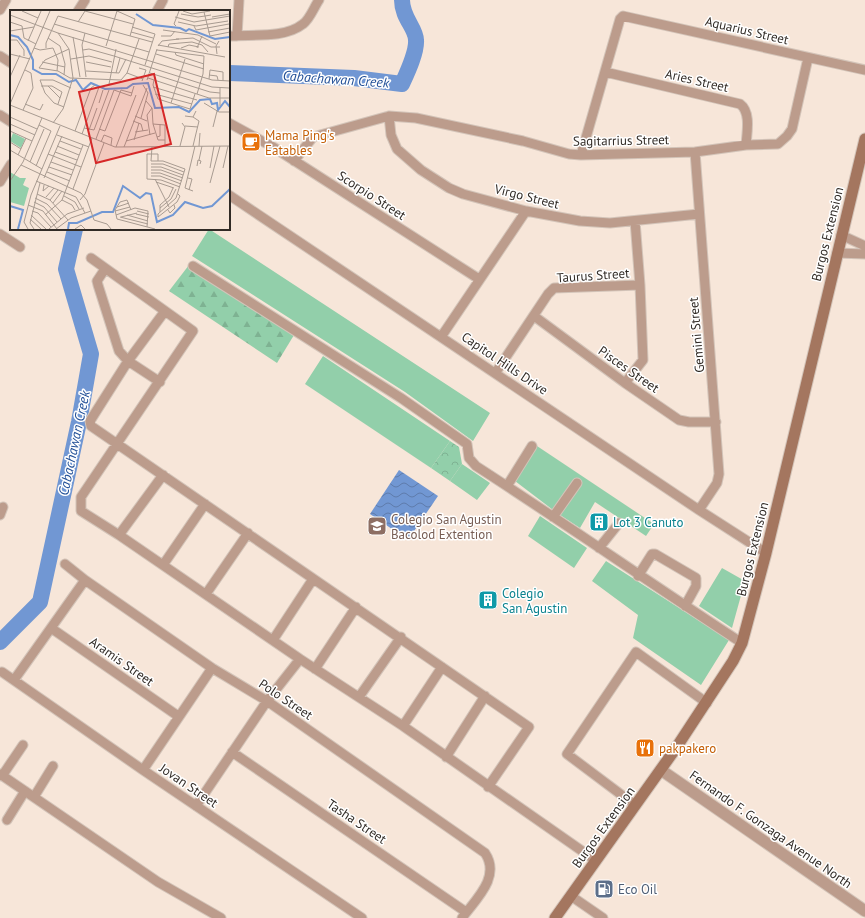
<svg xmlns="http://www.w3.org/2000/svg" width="865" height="918" font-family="'PT Sans',sans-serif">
<defs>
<pattern id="forest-firs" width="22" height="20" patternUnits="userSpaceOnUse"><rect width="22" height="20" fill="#92cfaa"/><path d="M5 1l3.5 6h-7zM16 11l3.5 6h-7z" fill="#7eb292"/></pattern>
<pattern id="park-crowns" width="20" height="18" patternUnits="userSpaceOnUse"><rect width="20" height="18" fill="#92cfaa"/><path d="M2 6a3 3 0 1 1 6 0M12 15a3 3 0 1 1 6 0" fill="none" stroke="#7eb292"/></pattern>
<pattern id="water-waves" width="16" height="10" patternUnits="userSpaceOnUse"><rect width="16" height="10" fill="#7197d3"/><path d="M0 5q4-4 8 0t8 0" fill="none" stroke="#5d7bab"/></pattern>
</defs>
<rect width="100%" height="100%" fill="#f7e6d9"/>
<path fill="#92cfaa" d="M209,229L490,413L473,441L405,392L192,256Z
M323,356L450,441L431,468L305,384Z
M537,446L654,524L646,536L595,502L580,528L557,513L515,481Z
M462,464L490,483L477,500L450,481Z
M540,516L587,548L574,568L528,536Z
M606,561L729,640L701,685L633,638L638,615L592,581Z
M722,568L745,581L732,628L699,606Z"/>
<path fill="url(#forest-firs)" d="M189,265L294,335L277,363L169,291Z"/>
<path fill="url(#park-crowns)" d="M450,441L459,447L462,464L450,481L431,468Z"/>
<path fill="url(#water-waves)" d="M399,470L438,496L408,540L370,514Z"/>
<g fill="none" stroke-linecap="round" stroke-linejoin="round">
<path stroke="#7197d3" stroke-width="16" d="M229,73L354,78L402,84C407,73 417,52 416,40C416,28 402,18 402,0
M0,642L40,602L79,422L91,354L66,269L75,229"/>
<defs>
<path id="minor" d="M0,10L6,0
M78,11L85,0
M157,11L163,0
M229,36C252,34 284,39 303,24C310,19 314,7 319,0
M237,36L239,0
M0,56L11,63
M605,72L740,104C751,112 747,132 746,145
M0,115L11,122
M389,116L391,135L397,149L421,170L449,188L463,194L526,211L580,221L610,223L699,214
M229,123L273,147L479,279
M695,152L719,474L717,483L699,510
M581,155L620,19L623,16L865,70
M294,161L313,137L389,116L416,118L523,141L569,154L581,155L695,152L746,145L778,144L787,136L792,129L808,58
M0,182L11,164
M229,195L699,510L766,553
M0,234L20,247
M841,235L865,246
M837,253L865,254
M91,258L193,331L81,497V511L119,535L300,659L403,726L595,860
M193,266L401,398L467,444L469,458L476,466C566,524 653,585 742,643
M105,269L97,281L98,285L119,351L128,361L160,382
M165,311L128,361L90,421L91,426L529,727L488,787
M534,316L625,383L679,420L689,422H716
M441,337L526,211
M496,372L548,294L554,288L640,285
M625,383L643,360L640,285L635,221
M507,486L532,446
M0,515L3,507
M553,517L577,483
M119,535L163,475
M599,548L619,523
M65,564L85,580L212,668L267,701L485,853C501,877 476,899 462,918
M163,565L205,504
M638,576L652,554H655L696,578V586L685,606
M206,594L248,533
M51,628L178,716
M273,640L313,579
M315,669L356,607
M2,672L143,770L362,918
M14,680L85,580
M359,697L401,637
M403,726L442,667
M232,752L466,912
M446,757L485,696
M143,770L212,668
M0,774L158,882L221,918
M2,776L23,745
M34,797L53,766
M635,805L567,754L636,652L707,703
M196,806L267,701L300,659
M7,820L25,791
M571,896L603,918"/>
<path id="tertiary" d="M661,770L865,911"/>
<path id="secondary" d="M555,918L676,748L733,661L742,643L766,553L865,139"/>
</defs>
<use href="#minor" stroke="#d3c4b9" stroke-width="11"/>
<use href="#tertiary" stroke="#d3c4b9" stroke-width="13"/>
<use href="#secondary" stroke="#d3c4b9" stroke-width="13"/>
<use href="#minor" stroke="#bc9c8c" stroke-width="9"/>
<use href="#tertiary" stroke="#bc9c8c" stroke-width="11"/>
<use href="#secondary" stroke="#a4765f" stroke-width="11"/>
</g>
<defs>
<symbol id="cafe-square" viewBox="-11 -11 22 22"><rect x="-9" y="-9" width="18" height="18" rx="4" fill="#e8710a" stroke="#fff"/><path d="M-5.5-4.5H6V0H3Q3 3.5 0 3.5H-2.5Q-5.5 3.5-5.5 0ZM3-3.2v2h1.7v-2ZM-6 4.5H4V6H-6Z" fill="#fff"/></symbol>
<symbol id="building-square" viewBox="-11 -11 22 22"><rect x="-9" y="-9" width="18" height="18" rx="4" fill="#0f9aa8" stroke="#fff"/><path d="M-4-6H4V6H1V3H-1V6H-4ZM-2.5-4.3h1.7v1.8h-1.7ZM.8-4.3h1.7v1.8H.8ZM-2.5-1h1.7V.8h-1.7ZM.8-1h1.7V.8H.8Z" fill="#fff"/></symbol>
<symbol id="university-square" viewBox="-11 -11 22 22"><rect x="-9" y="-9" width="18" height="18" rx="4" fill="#8d6e63" stroke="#fff"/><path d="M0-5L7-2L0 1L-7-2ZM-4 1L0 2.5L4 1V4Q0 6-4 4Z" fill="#fff"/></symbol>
<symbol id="restaurant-square" viewBox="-11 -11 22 22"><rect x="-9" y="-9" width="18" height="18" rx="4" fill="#e8710a" stroke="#fff"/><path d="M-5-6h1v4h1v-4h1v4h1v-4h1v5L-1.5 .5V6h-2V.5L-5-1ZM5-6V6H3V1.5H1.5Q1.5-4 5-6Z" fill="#fff"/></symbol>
<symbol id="fuel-square" viewBox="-11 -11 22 22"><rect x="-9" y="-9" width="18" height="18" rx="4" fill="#5c6f8a" stroke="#fff"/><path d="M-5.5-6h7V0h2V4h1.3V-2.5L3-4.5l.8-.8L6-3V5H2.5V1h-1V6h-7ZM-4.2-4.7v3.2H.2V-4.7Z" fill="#fff"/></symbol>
</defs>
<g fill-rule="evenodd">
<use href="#cafe-square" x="240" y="131" width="22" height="22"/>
<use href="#building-square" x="588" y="511" width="22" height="22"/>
<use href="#university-square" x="366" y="515" width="22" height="22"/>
<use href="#building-square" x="477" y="589" width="22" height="22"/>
<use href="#restaurant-square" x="634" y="737" width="22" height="22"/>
<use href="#fuel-square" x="593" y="878" width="22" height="22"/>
</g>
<g text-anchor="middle" stroke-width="3" stroke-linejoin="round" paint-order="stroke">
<g font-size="13" fill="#312b26" stroke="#fff">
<text transform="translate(747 30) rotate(13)" y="5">Aquarius Street</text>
<text transform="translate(697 80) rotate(13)" y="5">Aries Street</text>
<text transform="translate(621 140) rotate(-1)" y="5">Sagitarrius Street</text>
<text transform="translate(372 195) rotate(33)" y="5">Scorpio Street</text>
<text transform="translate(527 196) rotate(14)" y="5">Virgo Street</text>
<text transform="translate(827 234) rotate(-76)" y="5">Burgos Extension</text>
<text transform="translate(593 275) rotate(-4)" y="5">Taurus Street</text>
<text transform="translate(696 335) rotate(-95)" y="5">Gemini Street</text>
<text transform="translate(505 363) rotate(34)" y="5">Capitol Hills Drive</text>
<text transform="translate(629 369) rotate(35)" y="5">Pisces Street</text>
<text transform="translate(752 549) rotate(-76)" y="5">Burgos Extension</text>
<text transform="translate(122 661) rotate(35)" y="5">Aramis Street</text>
<text transform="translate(286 699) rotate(34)" y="5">Polo Street</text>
<text transform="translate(189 785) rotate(34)" y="5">Jovan Street</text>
<text transform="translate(357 821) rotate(34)" y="5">Tasha Street</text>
<text transform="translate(603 827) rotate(-54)" y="5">Burgos Extension</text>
<text transform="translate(771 829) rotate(35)" y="5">Fernando F. Gonzaga Avenue North</text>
</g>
<g font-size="13" fill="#c56008" stroke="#fff" text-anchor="start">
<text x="265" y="140">Mama Ping's<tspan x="265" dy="15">Eatables</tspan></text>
<text x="659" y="753">pakpakero</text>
</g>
<g font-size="13" fill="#785e54" stroke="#fff" text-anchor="start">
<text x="391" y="524">Colegio San Agustin<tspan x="391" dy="15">Bacolod Extention</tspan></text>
</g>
<g font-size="13" fill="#0d838f" stroke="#fff" text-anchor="start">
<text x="613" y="527">Lot 3 Canuto</text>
<text x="502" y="598">Colegio<tspan x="502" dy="15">San Agustin</tspan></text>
</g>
<g font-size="13" fill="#4e5e75" stroke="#fff" text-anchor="start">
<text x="618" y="894">Eco Oil</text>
</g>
<g font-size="14" font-style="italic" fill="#214f97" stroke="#fff">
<text transform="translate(336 79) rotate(4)" y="5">Cabachawan Creek</text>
<text transform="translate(74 443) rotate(-78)" y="5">Cabachawan Creek</text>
</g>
</g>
<g transform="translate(10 10)">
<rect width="220" height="220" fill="#f7e6d9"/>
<path d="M0,162L10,168H16L13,175L19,178L14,196L0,192Z" fill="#92cfaa"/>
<path d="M3,123L15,129L11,138L0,131Z" fill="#92cfaa"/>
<path fill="none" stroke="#7197d3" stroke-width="2" d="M126,4L143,15L170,18L176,21L179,19L205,29L220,27M0,25L8,27L17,37L23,50V59L32,64H46L59,72L66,70L73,80L81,73L95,79L117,78L123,74L138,73L145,98L169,97L179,102L190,90L200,89L202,94L207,93L208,100L215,91L220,97M0,196L13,200L8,219M58,219L59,213H67L92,202H103L113,176L130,188L136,183L141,184L147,212L163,205L175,192L193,198L202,196L220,179"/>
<path fill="none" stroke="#a89b91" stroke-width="1" d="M12,1L28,8M75,1L123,14M107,1L125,9L120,26M173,1L182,4L200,1M171,4L188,7L195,6L194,2M0,5L48,23L202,70L220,71M201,5L195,6L200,26L220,22M165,7L184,12L220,6M202,7L220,4M0,12L12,16L14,28L26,34M68,12L75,1M168,12L186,16L218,11M44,14L139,42M166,16L164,14L169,1M184,16L186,20L219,14M122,17L145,24L135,55M153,20L188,25L206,34M0,21L24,17M121,22L143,28M198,22L220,18M75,23L72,35L76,67M151,26H161L165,21M63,27L70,67M38,28L50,36L55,54L54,65M169,29L183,28L201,37H210M0,30H7L14,40V46M18,31L31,1M148,35L215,47M96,36L107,1M148,36L152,31L169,29H166M158,37L159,34L182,32L192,35L198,42M24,38L30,40L43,38L48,50L47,61M36,38V33L48,6L142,32M171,38L179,35L189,37M187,38L192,26M59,39L35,50L29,58L48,61L60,68L111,70L117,63L129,29M73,40L79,39L104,46L202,77L219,78M147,40L194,46L193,64L187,84M165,42L166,45L194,54M0,44L20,49M146,44L194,59M207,44L206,36L209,31M61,49L79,46L102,52M32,52L55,57M76,52L101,57M129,58L136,60L132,71M76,61L109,63L116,49M106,63L110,48M117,63L133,69M140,63L200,82L210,83M199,65L207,66L208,70M0,67L10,45M138,68L199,88H220M199,69L200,60L213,62V71M137,70L147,39M144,70L143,75L148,89L180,99L185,84M102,74H99L106,39M31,76H42L52,82L48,94M38,76L50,88M143,77L187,90M210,77V96M145,84L182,94M220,88V43M136,91L142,98L143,114L148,130H155M89,93L93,80M161,93L175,49M194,93L209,102H220M0,94L40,1M15,94L30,100L33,94M0,95L105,137L220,136M54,97L44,93L35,83L30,70H43L61,78M13,100L23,78L21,63L15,60M125,106L137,111M175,106L183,107L186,101M0,107L27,119M131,108L138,83L133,75M123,111L131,114L133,121M43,113L53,99L63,68L59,39L48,23M0,114L25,125M143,114L155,115V137M175,116L188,117M203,117L207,101M74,118L84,120L99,80M89,119L95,121L111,80L122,83M79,120L87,98M0,121L22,131M65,121L81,78L85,75M125,122L138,120M72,124L89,77M47,125L79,137M140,125L137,105L142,98M147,127L150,126V114M86,129L104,80L121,86L124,76M124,130L129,113M50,131L71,139M116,131L145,123M0,132L11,139M91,132L94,125L102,128L101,135M47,136L69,145M170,136L175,117L172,113M183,136L189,111L183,107M189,136L190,123M220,136V101M106,137L126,85M114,137L137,78M0,140L32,159M45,142L67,150M38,144L71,157M8,145L16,128M189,150L192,136M141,151H153L175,159L166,188L148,204V207M141,151L142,137M148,151V144H137V169L151,170L170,177M20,152L34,119M41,152L63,160M141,154H153L174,162M11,155L71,183L77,190L84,210L97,214L101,219M26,156L41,121L29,115M187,156L188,150L191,151L190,154M39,157L62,165M141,157H151L173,165M200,158L204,136M213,158L218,136M141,160H151L173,168M37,162L60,171M141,163H150L172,171M141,166H150L171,174M34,168L52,126M178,168L182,169L179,180M145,169L159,197M0,171L13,152L32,108M26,171L66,187L75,203M146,172L164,178M200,173L210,136M34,175L33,181L39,176M63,179L82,128M183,181L175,178L185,136M27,184L40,190L58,210M54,186L65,192L69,199M36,187L44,178M25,188L37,194L51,209M40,190L48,180M52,190L62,195L65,200M70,190L75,184L94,133M24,192L34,197L47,212M43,193L52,181M18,195L33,201L47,219M107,197L119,193M150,198L161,189L166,179M121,200L117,190L110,192L105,200L107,209L145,219M158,200L160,203L165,198L164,195M22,201L28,203L41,217M105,201L120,197M127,201L139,204M150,202V195L159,187L163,178M126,204L139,207M21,205L36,219M35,205L52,190L73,135M106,205L125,198L138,201L137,217M117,205L138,211M110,207L138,214M111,207L127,203M148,207L167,192L170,186L168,184M20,209L31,219M18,219L14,212L21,185L50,116M24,219L20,213L30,173M39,219L57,204L74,198M46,219L61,208L81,201M65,219L71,215L75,219"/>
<path fill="#d62828" fill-opacity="0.15" stroke="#d62828" stroke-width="2" d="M144,64L161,134L86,153L69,82Z"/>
<rect width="220" height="220" fill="none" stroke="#312b26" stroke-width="2"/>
</g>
</svg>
